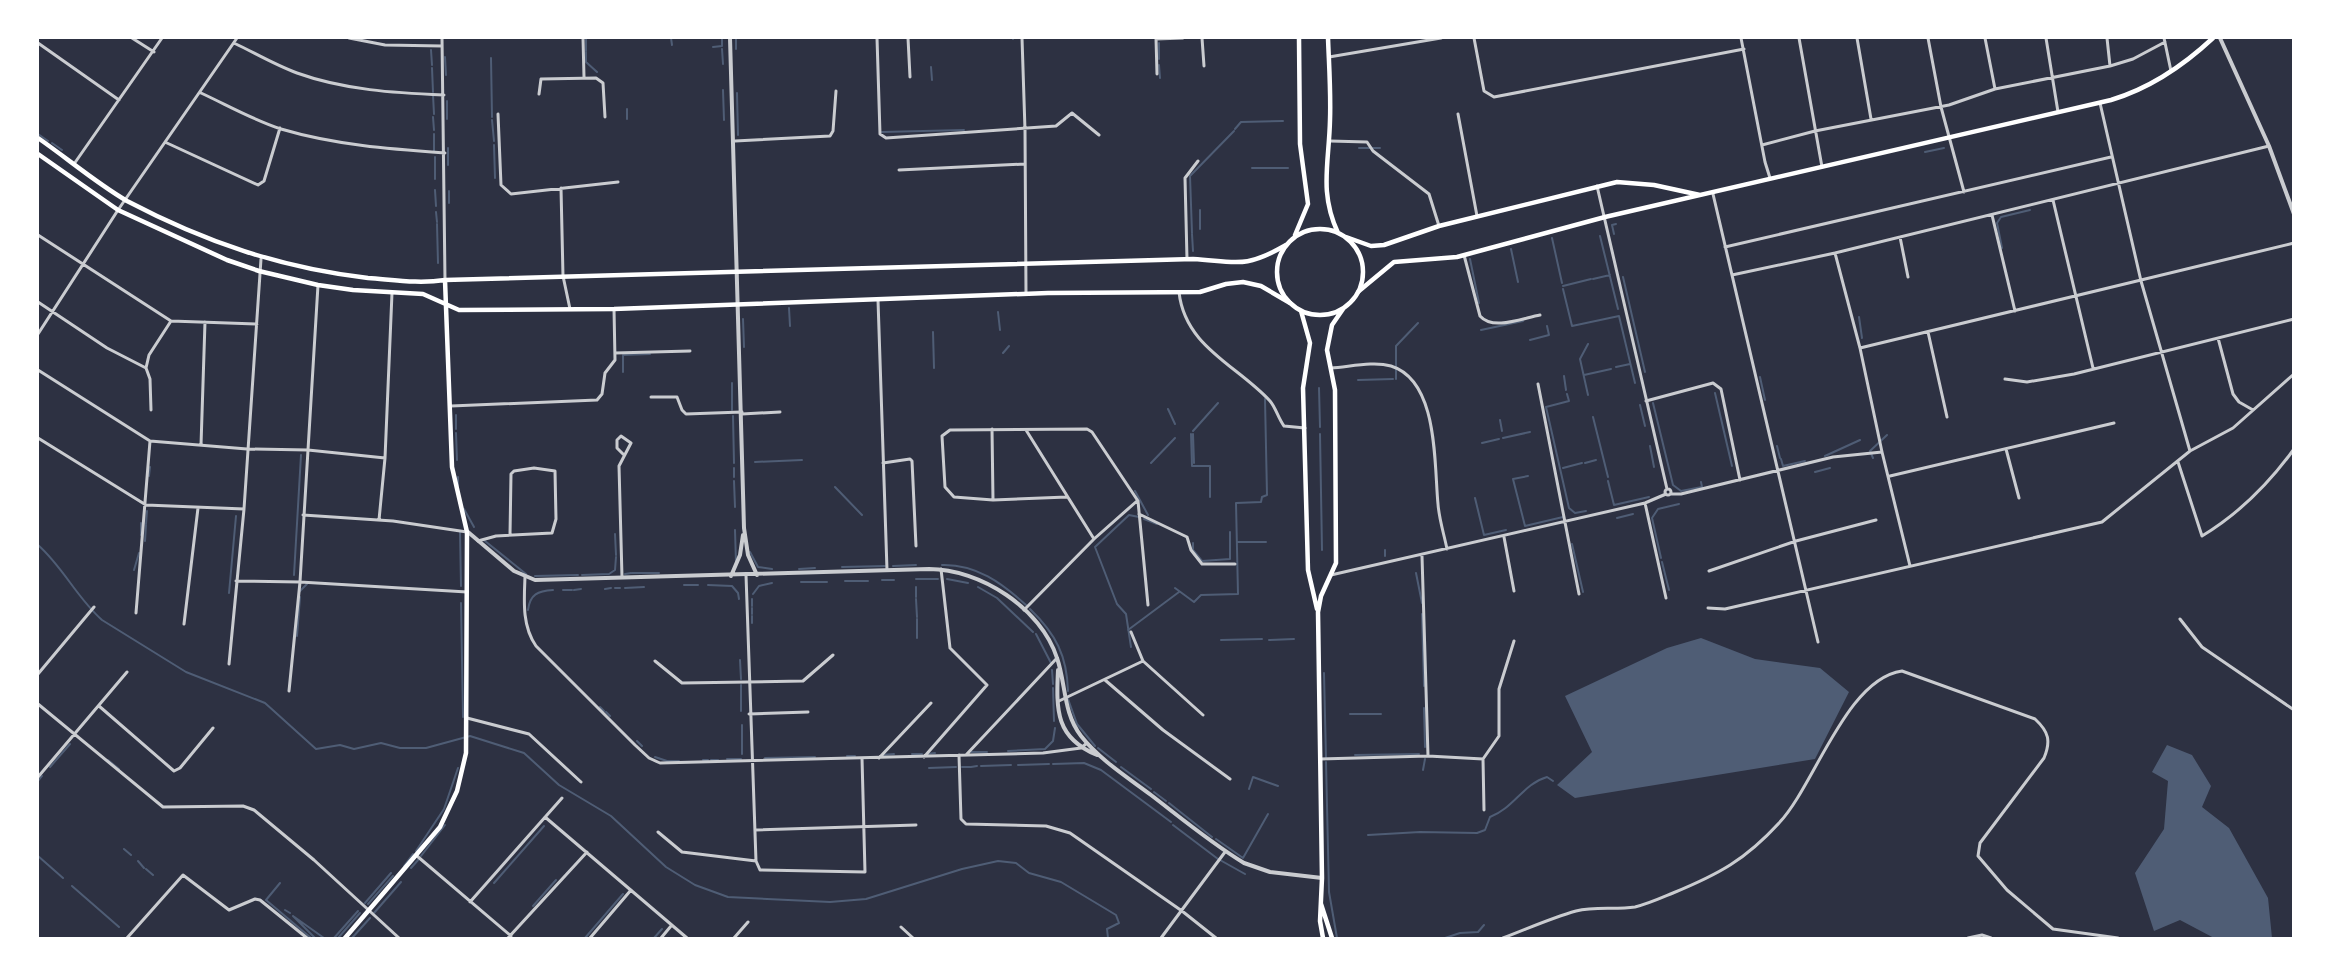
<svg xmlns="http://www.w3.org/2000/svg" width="2331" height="976" font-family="Inter,sans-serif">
<rect width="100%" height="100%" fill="#2d3142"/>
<path fill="#4f5d75" d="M1701,638L1755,659L1820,668L1849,692L1815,759L1575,798L1557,785L1592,752L1565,696L1667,648Z
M2167,745L2192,755L2211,786L2202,807L2229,828L2268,898L2272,938H2214L2180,920L2154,931L2135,873L2164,829L2168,781L2152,772Z"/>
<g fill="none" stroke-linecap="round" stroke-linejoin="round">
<path stroke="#4f5d75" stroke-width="2" d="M586,38V51
M671,38L672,45
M736,38V49
M1013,38V39
M1159,43V59
M713,47L722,46V38
M722,49L723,64
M431,50L432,65
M586,52V62L597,72
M445,57L446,75
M491,58L492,117
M1159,65L1160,78
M931,67L932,80
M432,68L433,92
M723,90L724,120
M737,93L738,135
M433,95L434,114
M447,101V119
M627,109V119
M433,117L434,130
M492,120L494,141
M1235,129L1241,122L1283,121
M882,132L964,130
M38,134L48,141
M434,134V152
M52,143L62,150
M494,145L495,178
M448,148V165
M1359,148H1380
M1925,152L1944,148
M435,157V179
M1252,168H1288
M435,190L436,206
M449,191V203
M1200,210V229
M436,212L437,222
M437,224L438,263
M1192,233L1190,176L1234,131
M1192,234L1193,251
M1614,234L1612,225L1616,224
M1600,236L1618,309
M1552,238L1562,283
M2002,248L1997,223L2001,217L2030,210
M1511,249L1518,282
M1470,259L1479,303
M1623,277L1645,372
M1593,279L1610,275
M1563,286L1591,279
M1563,289L1572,326L1619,316L1635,383
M789,308L790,326
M998,312L1000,330
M1859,317L1862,338
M743,319L744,347
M1481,330L1523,321
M933,332L934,368
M1530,340L1549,335L1547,326
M1588,344L1580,359L1588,395
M1003,353L1009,346
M1616,367L1630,364
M623,372V355L650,354
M1584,375L1611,369
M1564,376L1566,390
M1760,377L1765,400
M1396,379V346L1418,323
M1358,380L1393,379
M732,383V410
M1319,388L1320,427
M1715,393L1732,466
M1567,394L1569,401L1546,407L1569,508L1575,513L1586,511
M1653,403L1673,485L1681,491L1702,487L1701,482
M1640,405L1645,426
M1168,409L1175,424
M456,415V429
M733,416L734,463
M1593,417L1608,477
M1500,420L1502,431
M1193,431L1218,403
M456,433L457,460
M1191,434L1192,466H1210V497
M1193,434L1194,463
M1320,434L1322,550
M1503,438L1530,432
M1482,443L1499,439
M1650,446L1654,467
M1777,446L1780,458
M1825,456L1860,440
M1873,458L1870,451L1887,435
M1781,459L1783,466L1805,461
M755,462L802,460
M1151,463L1175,438
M1585,463L1596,460
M734,468V477
M1563,468L1582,463
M1815,472L1830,468
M149,476L150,467
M1528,476L1513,479L1525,526L1563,517
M458,477V486
M734,481L735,507
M1608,481L1614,505L1649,497
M835,487L862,515
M1135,491L1148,515
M1475,498L1484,535L1506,530
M464,509L474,527
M1617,518L1633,514
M1144,519L1157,524
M146,524L147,511
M735,530L736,563
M460,532L461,586
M615,534L616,555
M141,535V523
M145,541L146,525
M485,541L526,574
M1237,542H1266
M1193,543V550L1202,561L1230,559V532
M1572,544L1583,592
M38,545C63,567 77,598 102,620L186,672L265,703L316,749L340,745L354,749L381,743L400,748H426L470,736L524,753L559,785L611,816L666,867L695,885L728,897L830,902L866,899L962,869L998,861L1016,863L1029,873L1061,882L1116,915L1119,923L1107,929L1108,938
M1385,550V556
M750,552L758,567L772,569
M1661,558L1652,518L1658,509L1679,504
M1662,562L1669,590
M942,565C976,564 1002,583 1026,605
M893,566L916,565
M842,567L885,566
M799,569L815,568
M134,570L139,553
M632,573H659
M1416,573L1422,603
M625,574L631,573
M294,575L301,455
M582,575L609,574L615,570L616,557
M535,576L578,575
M916,579H938
M947,579L968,583
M882,580H894
M845,581H868
M801,582H827
M684,585H698
M708,585L732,586L738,593L739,599
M916,587V597
M978,587L997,598L1033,632
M615,588H620
M625,588L644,587
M1175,588L1194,602L1201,595L1238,594L1236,503L1261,502L1262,497L1267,495L1265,399
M605,589L611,588
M563,590H572
M574,590L581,589
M300,591L307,584
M229,593L236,516
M753,594L759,586L772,583
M752,599V606
M916,599L917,617
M461,603L463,717
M752,608V614
M1030,609C1056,634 1067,656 1068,691
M528,610C530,594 538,591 553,590
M1422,614L1424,686
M752,616V623
M917,619V638
M1128,630L1179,592
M1036,634L1051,663
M297,636L300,597
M1221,640L1262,639
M1269,640L1294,639
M1131,647L1126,614L1117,604L1095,547L1129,515L1139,517
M740,660L741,679
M1052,670L1053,684
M1324,673L1326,758
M741,685V711
M1053,688L1054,721
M1068,699L1077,724L1095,746
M600,707L604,711
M1424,708L1425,747
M606,712L610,716
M1350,714H1381
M742,725V754
M637,741L642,746
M1098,748L1116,762
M1008,751L1045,749L1053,741L1055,728
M971,752H987
M912,754H922
M927,754L935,753
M882,755L894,754
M1355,755L1419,754
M847,756H855
M655,757L667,761H679
M765,758L815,757
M727,759H741
M108,760L119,769
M703,760H708
M711,760H718
M1326,762L1329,892L1337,938
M1053,764L1084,763L1101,770L1171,822
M1018,765L1049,764
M981,766L1011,765
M50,767L70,744
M962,767H970
M971,767L977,766
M1121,767L1151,789
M929,768L956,767
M1423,770L1425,759
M38,781L42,776
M1249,789L1253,777L1278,786
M1154,792L1166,801
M1169,803L1212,837
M1173,825L1218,859
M1368,835L1420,832L1477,833L1485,830L1490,817C1514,808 1523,784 1547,777L1553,781
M1216,839L1243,858L1268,814
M124,849L131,855
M416,851L444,809L458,768
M38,856L63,878
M421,856L445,825
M1220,860L1245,874
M138,861L144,868
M404,866L413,854
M411,868L419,859
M146,869L153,875
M280,883L266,900L311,938
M494,883L544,826
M72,886L119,927
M365,903L391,873
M368,904L393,876
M533,906L556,880
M285,910L290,913
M374,913L401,882
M315,938L293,916L324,938
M334,938L358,911
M338,938L360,913
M352,938L370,918
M585,938L623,894
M654,938L662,929
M1445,938L1460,933L1478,932L1484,925"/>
<path stroke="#caccd0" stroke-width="3" d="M132,38L154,52
M349,38L385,45L442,46
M442,38L445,280
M583,38L584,77
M877,38L880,134L886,138L1056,126L1072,113L1099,135
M908,38L910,77
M1022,38L1025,130L1026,293
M1156,38L1157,74
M1202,38L1204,66
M1474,38L1484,91L1494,97L1744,49
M1741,38L1765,162L1770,178
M1799,38L1822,167
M1857,38L1871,119
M1928,38L1941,107L1964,192
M1985,38L1995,89
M2046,38L2058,112
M2164,38L2171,71
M1156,39L1183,38
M38,43L119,100
M234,43C255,53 275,65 297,73C344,90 395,93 444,95
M1329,57L1441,38
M2110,66L2133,59L2165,42
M201,93C227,105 253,120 281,129C335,145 390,149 445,153
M539,94L541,79L596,78L603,83L605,117
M2100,103L2141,281L2190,451
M498,114L501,185L511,194L618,182
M1458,114L1477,216
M735,141L830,136L833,131L836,91
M1330,141L1367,142L1373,151L1429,194L1439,226
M167,143L258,185L264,181L280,128
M1762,145L1815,131L1949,105L1995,89L2110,66L2107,38
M74,164L162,38
M899,170L1025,164
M1597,186L1667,489
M561,188L563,276L570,309
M1713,194L1818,642
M2053,200L2093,368
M1992,215L2015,311
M38,235L171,321L257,324
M1900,237L1908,277
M1725,247L2111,157
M1835,253L1860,348L1882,452L1910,566
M1464,255L1480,316C1493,331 1523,318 1540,315
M1187,259L1185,178L1198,161
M1732,275L1835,253L2269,146
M1179,292C1185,347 1237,365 1270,401C1276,408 1278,418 1284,426L1305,428
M878,300L887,570
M38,302L107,348L146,368
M1928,332L1947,417
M38,334L118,210L237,38
M2218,338L2233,394L2239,402L2253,410
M1860,348L2294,243
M615,353L690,351
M1331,368C1349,367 1373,361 1391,366C1439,381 1434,465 1438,504C1439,519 1444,534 1447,549
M38,370L150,441L247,449L308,450L385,458L392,293
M2005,379L2027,382L2074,374L2294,319
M1538,384L1579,594
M651,397H677L682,410L686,414L742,412
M1646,401L1713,383L1721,389L1740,480
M451,406L597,400L602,394L605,373L615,360L614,309
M151,410L150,379L146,368L149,355L171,321
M742,414L780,412
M992,429L993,500
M1026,430L1094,539
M38,438L146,505L244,509
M201,445L205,322
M2006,449L2019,498
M2178,462L2202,536C2240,513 2268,485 2294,449
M883,463L910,459L912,461L916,546
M1890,476L2114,423
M1665 492a3 3 0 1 1 6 0a3 3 0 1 1-6 0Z
M1671,494H1681L1833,457L1882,452
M1067,497L993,500L954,497L945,487L942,436L950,430L1087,429L1092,432L1138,501L1148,605
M1645,503L1666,598
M1139,514L1187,537L1191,550L1202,564H1235
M303,515L393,521L467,532
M379,520L385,458
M1504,537L1514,591
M478,541L496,536L552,533L556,519L555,471L534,468L514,471L511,474L510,535
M1709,571L1796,541L1876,520
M746,575L756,861L760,870L865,872L862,758
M1331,575L1645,503L1666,494
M525,577C524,601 522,626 536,646L635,745L649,758L660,763L1043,753L1081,748L1087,743
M622,577L619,466L631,443L621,436L617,440V448L624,455
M236,581L300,582L467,592
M1708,608L1725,609L2102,522L2190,451L2233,428L2294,374
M1024,610L1094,539L1137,501
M136,613L150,441
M2180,619L2202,647L2294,710
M184,624L198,508
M1131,632L1143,661
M655,661L682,683L803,681L833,655
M229,664L244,509L261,259
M38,674L94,607
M1105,680L1163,730L1230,779
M289,691L300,582L318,285
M1059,701L1143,661L1203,715
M38,704L163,807L243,806L254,810L314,860L399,938
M99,706L174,771L180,768L213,728
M749,714L808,712
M467,718L529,734L581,782
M959,755L961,819L966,824L1046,826L1070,833L1182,911L1216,938
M966,755L1057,658
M1428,756L1483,759
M924,757L987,685L950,648L941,569
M879,758L931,703
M1320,759L1428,756L1422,556
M38,777L127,672
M1484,810L1483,759L1499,736V689L1514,641
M545,817L687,938
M755,830L916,825
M658,832L682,852L756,861
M417,856L511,936
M470,902L562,798
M901,927L913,938
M127,938L183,875L229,910L255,899L260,900L307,938
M508,938L587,852
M590,938L631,890
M661,938L671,926
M734,938L748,922
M1161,938L1225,852
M1503,938C1527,929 1551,918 1576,911C1595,906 1615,910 1635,907C1648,904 1661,898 1673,893C1719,874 1745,860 1779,823C1815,785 1846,679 1902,671L2035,719C2049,732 2051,741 2044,758L1980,843L1978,856L2007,890L2053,929L2118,938
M1968,938L1982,935L1991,938"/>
<path stroke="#caccd0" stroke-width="4" d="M730,38L744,528L748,555L757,575
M2220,38L2269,146L2294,214
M468,532L514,571L535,580L929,569C980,569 1041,608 1057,658C1066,684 1063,713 1081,736C1100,760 1127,777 1151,795C1181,818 1211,843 1244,863L1270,872L1322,878
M731,576L740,555L743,535
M1058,670C1056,711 1056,738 1097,755"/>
<path stroke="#fff" stroke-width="4.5" d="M38,138C67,158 96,183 127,201C205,242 281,268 368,278C395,280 419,284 445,280L1193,259C1238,262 1244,269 1286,245
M38,154L118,210L227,260L259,271L318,285L353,290L423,294L459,310L614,309L1048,293L1200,292L1226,284L1243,282L1261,286L1290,303
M1346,237L1371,246L1384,245L1439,226L1617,182L1654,185L1700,195
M1359,291L1394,262L1457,257L1605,217L2111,100C2151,88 2183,66 2213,38
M345,938L440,827L457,791L466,753L467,532L452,467L445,280"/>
<path stroke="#fff" stroke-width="4.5" d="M1328,38C1329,65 1331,93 1330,120C1329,164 1319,192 1338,233
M1277 272a43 43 0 1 1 86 0a43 43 0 1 1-86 0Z
M1295,235L1308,204L1300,144L1299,38
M1301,311L1310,343L1303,388L1308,570L1317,609
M1321,904L1332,938
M1323,938L1320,921L1322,878L1318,612L1321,596L1336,563L1335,390L1327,350L1332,325L1343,309"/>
</g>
<rect width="2331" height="976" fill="none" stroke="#ffffff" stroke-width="78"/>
</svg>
